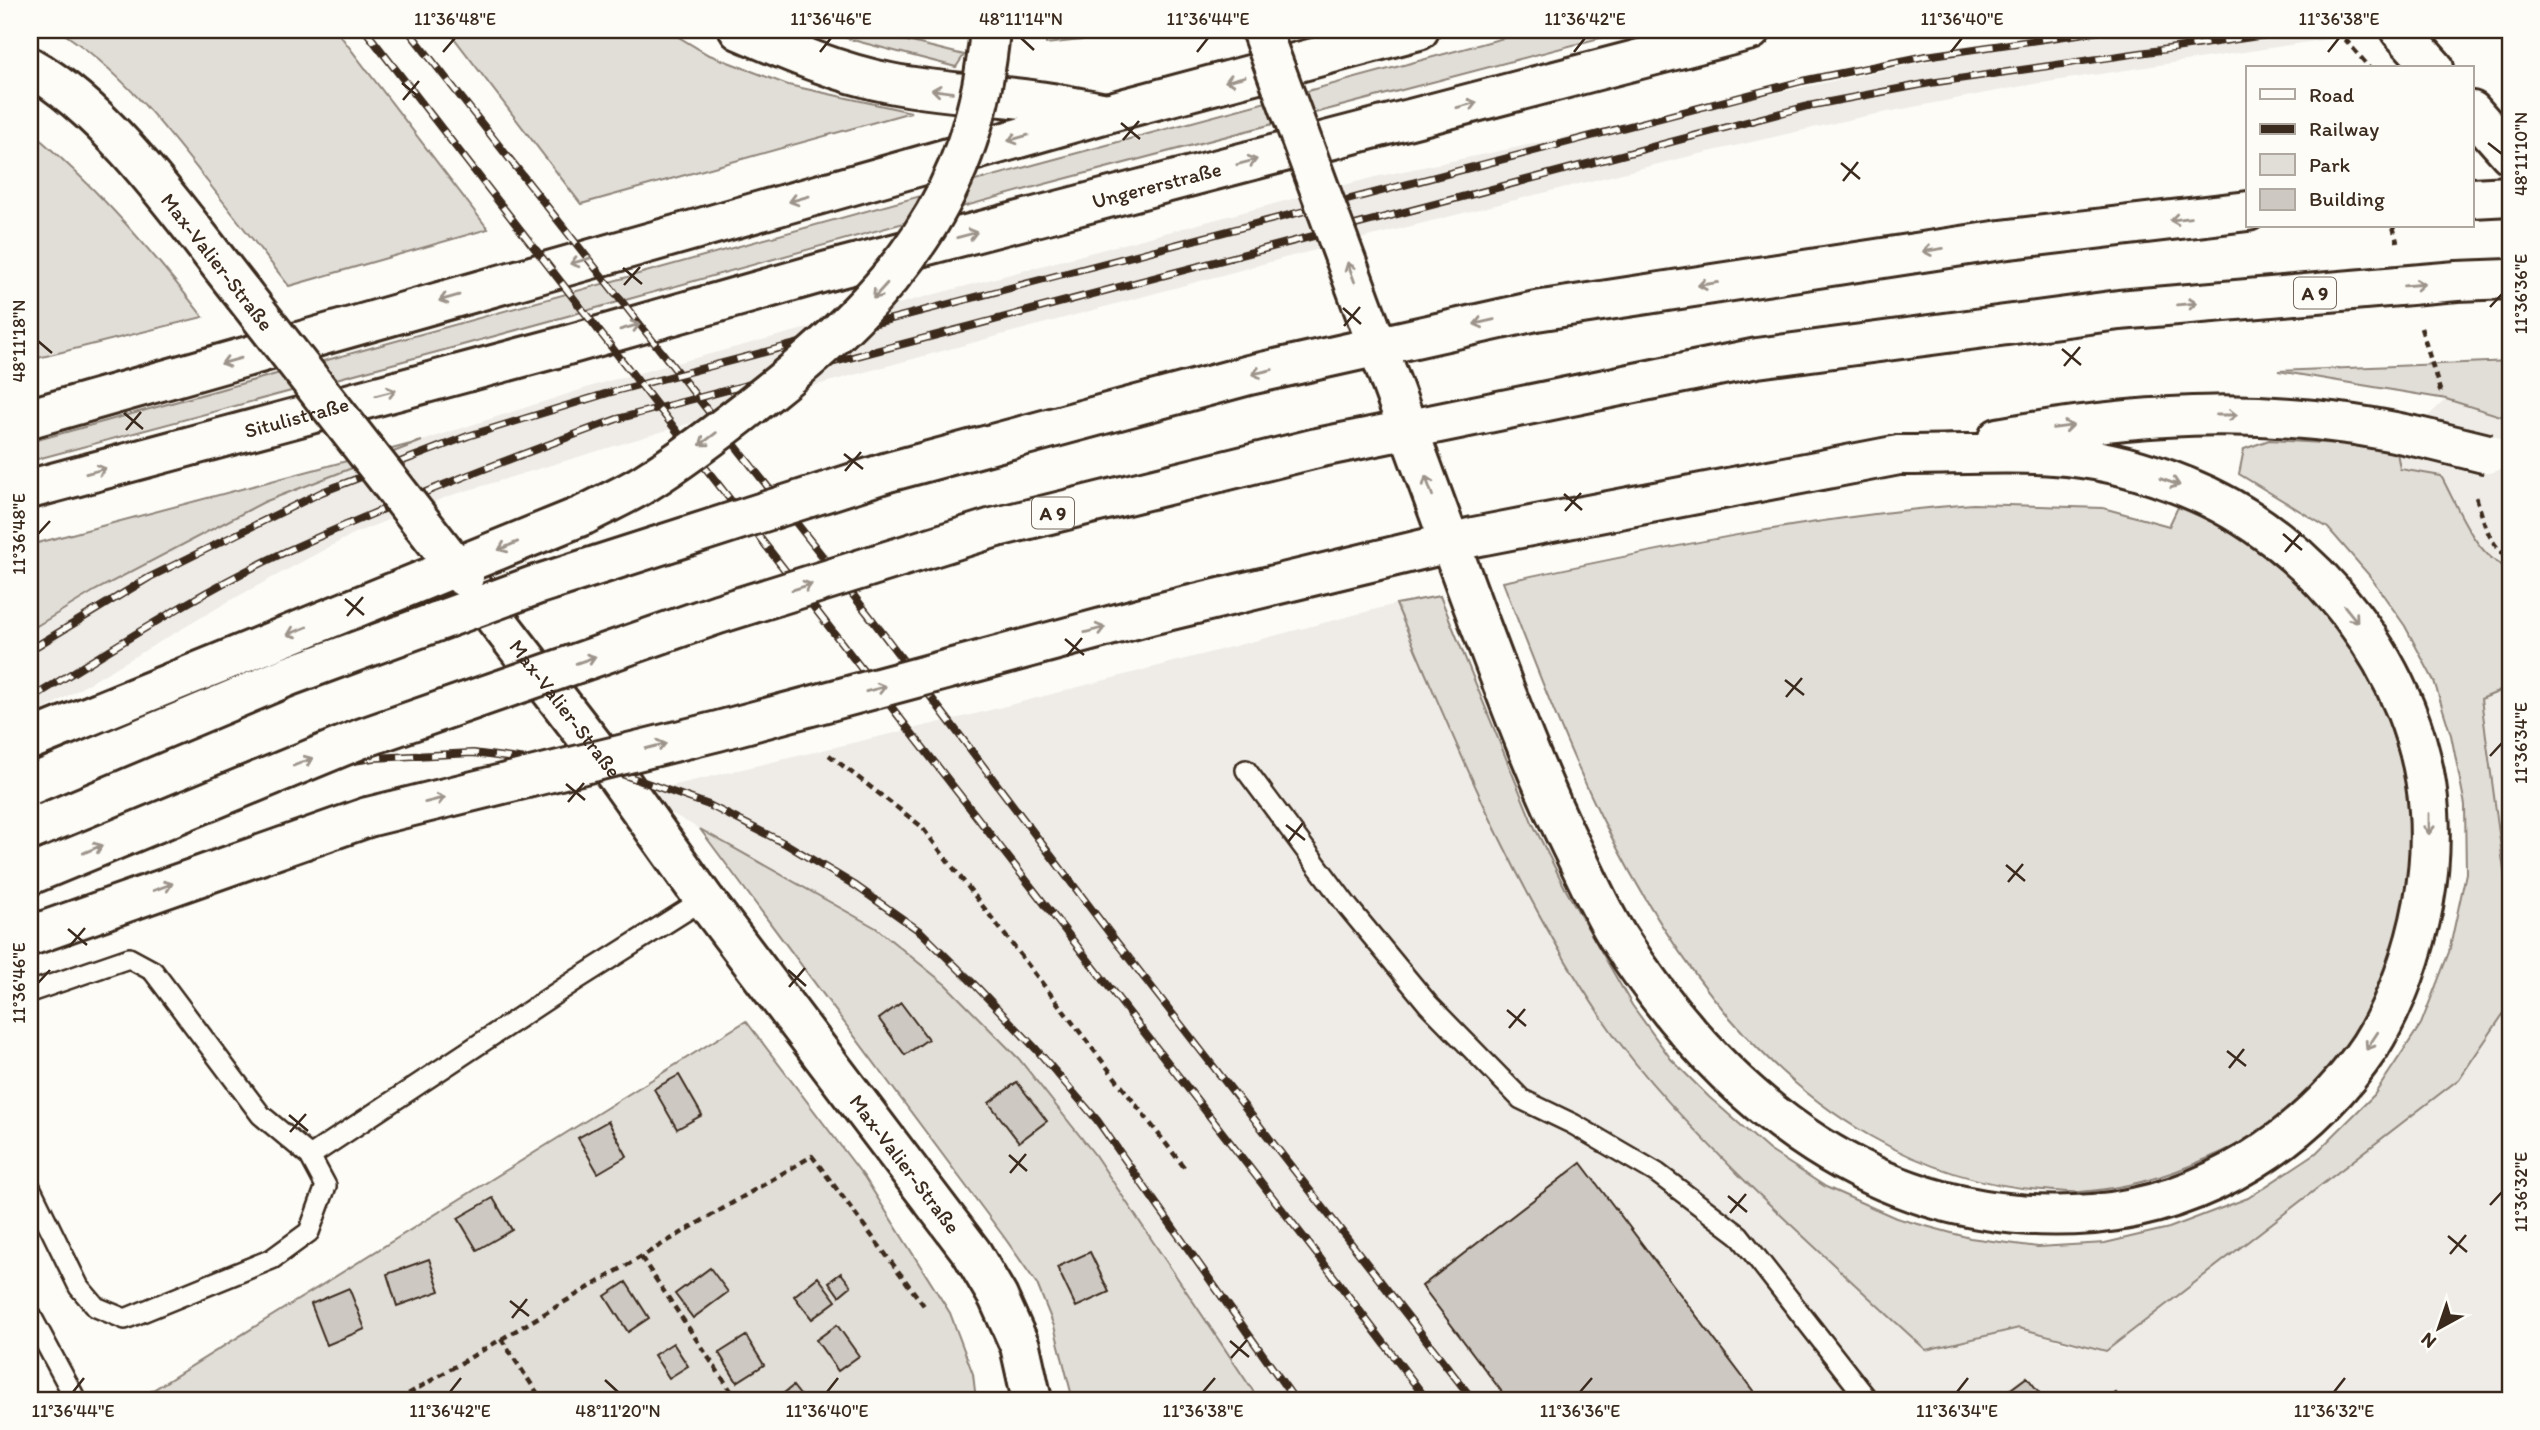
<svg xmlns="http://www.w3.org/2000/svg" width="2540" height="1430" font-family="Itim,sans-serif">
<rect width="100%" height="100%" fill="#fdfcf7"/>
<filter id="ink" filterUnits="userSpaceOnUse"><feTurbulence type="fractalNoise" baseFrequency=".0143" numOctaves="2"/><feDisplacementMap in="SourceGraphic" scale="14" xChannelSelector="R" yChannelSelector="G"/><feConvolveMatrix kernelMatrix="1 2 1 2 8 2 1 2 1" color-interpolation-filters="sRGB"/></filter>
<g filter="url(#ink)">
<path fill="#efece7" d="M2076,30H2388L2028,85L1861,117L1682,158L1292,256L817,385L449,496L355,533L231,600L30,718V630L96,590L264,502L422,441L605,382L1375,177Z
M2446,399L2510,419V569L2500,566L2481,551L2441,476L2400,469L2396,447Z
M1396,604L1469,775L1532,904L1604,1022L1680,1116L1782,1217L1926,1350L2019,1328L2066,1343L2106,1351L2459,1079L2510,1004V1400H1259L1095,1155L1019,1059L946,985L876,928L637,794L975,714Z
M2510,687V938L2507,893L2481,699Z"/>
<path fill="#e1ded7" stroke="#8e847a" stroke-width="2" d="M58,30H336L488,229L289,286C262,251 234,216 207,181C164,126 118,67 58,30Z
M448,30H667L707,54L788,85L911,112L581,204Z
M821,30H863L964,55L956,67L860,42Z
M1045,30H1141L1118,36L1046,44Z
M1533,30H1630L1045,184L448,349L30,461V442L1033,165Z
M30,131C96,186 151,249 203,317L30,360Z
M2510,361V419L2446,399L2278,371Z
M2269,440L2396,447L2400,469L2441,476C2458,507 2475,557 2510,569V687L2481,699L2507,893L2510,1004L2459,1079L2106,1351L2019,1328L1926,1350C1865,1294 1804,1238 1744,1180C1694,1130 1644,1080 1604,1021C1516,892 1457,747 1396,604L1440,596L1532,822L1566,890L1632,1005L1671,1059L1709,1097L1769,1150L1826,1187L1896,1218L1970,1238L2038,1247L2105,1243L2169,1228L2248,1198L2316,1153L2374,1095L2421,1024L2449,952L2466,873L2465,805L2451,735L2434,681L2405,626L2369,575L2328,528L2239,474L2244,449Z
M422,441L264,502L96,590L30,630V545Z
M1973,504L2103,508L2169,526L2178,507C2192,513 2207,519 2221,527C2280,559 2331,613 2367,670C2378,687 2385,710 2391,730C2401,760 2410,790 2411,821C2413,866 2407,917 2393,960C2373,1020 2322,1086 2272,1124C2254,1139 2228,1149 2206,1159C2166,1177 2124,1189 2080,1192C2068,1193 2055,1191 2043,1190C1919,1182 1810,1111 1731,1019C1621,891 1563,737 1503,582C1658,549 1814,516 1973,504Z
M700,829L876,928L946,985L1019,1059L1095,1155L1259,1400H1073L1054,1326L1037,1284L1004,1237Z
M746,1021L865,1178L950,1313L973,1374L976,1400H137Z"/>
<path fill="#cdc8c2" stroke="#3b2a1e" stroke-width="2" d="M901,1003L928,1039L905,1055L879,1019Z
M679,1075L702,1115L677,1129L654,1089Z
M1017,1082L1047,1121L1019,1142L989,1103Z
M608,1121L627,1156L598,1173L578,1138Z
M1581,1163L1760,1400H1508L1422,1286Z
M493,1198L512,1230L477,1250L458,1218Z
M1090,1252L1109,1292L1076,1307L1057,1267Z
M429,1259L440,1291L397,1306L387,1274Z
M710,1268L728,1292L693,1318L675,1294Z
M841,1273L851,1286L839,1296L829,1282Z
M818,1277L836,1301L812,1319L794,1296Z
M626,1282L649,1318L628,1332L605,1296Z
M349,1288L365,1329L327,1345L311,1304Z
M837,1325L859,1356L838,1371L816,1340Z
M746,1336L764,1365L737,1382L719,1353Z
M673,1343L688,1366L669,1378L654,1355Z
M2027,1377L2045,1400H1996Z
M793,1386L804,1400H775Z
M2116,1393L2121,1400H2106Z"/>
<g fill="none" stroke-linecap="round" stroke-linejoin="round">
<defs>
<path id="service" d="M1246,770L1348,907L1428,1004L1521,1099L1573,1124L1657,1173L1739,1235L1868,1400
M30,992L129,958L153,971L261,1115L310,1156L326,1186L309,1232L272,1259L125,1319L96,1307L79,1287L30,1187
M310,1156L576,980L704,899
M30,1314L76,1400"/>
<g id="minor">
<path d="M30,67C111,112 185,221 243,294"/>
<path id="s1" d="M465,579L613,771L704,899L972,1253L998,1297L1020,1346L1032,1400"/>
</g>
<g id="secondary">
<path d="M30,418L1107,113L1419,30"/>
<path id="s2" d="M30,489L564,346L828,271L1751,30"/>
</g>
<path id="primary" d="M2400,30L2434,68
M2472,111L2510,154"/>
<path id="motorway" d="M739,30C787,51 838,73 890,83C939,93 989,94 1038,101C1061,104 1084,109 1107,113
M2472,198L2510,196
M2001,240L2248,211
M1998,438C2146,411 2284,404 2431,440
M1478,619C1507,696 1535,772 1571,846C1586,876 1599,907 1617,936C1725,1105 1882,1231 2093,1214C2205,1204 2308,1139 2370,1046C2384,1024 2395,1000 2404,975C2423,922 2433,868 2429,811C2420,672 2314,538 2186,487C2149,472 2107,460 2067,456C2012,451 1955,455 1899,455
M30,936L368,817"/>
</defs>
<use href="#service" stroke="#3b2a1e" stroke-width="24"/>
<use href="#minor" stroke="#3b2a1e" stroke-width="44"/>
<use href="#secondary" stroke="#3b2a1e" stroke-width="44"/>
<use href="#primary" stroke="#3b2a1e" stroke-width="44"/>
<use href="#motorway" stroke="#3b2a1e" stroke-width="44"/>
<path stroke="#3b2a1e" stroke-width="4.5" stroke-dasharray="7 5" stroke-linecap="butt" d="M2337,30L2370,68
M2393,226L2397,242
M2421,328L2442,397
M2476,497C2484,520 2488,545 2510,559
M829,755L921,826L1187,1171
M641,1257L737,1400
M501,1339L542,1400
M398,1400L812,1156L925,1307"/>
<use href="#service" stroke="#fdfcf7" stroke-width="19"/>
<use href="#minor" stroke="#fdfcf7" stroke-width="38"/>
<use href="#secondary" stroke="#fdfcf7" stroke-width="38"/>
<use href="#primary" stroke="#fdfcf7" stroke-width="38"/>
<use href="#motorway" stroke="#fdfcf7" stroke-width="38"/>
<defs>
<path id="rail" d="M365,30L1319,1257L1427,1400
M408,30L868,614L1111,935L1473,1400
M30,650L150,577L322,492L468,436L608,393L1802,81L1926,56L2106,30
M30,699C114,648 198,592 287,551C395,502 506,460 617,419L1808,106L1930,83L2301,30
M30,859L97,832L194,798L283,772L373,758L473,753L613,771L709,805L786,844L856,886L921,932L977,987L1036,1049L1097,1120L1295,1400"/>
</defs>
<use href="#rail" stroke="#3b2a1e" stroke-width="8"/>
<use href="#rail" stroke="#fdfcf7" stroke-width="5" stroke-dasharray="16" stroke-linecap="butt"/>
<defs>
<path id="minor-bridge" d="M243,294L464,577"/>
<path id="motorway-bridge" d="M1261,30L1478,619
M2431,440L2488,454
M30,740L584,515C604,504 626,495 645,483C688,456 729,424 769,392C895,291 975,197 990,30
M30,785L289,676L536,585L888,472L1249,375L1536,311L2001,240
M368,817L718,731L1154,614L1474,537L1899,455
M30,875L360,739L718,614L993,528L1317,448L1757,358L2119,310L2457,281L2510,279"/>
</defs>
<use href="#minor-bridge" stroke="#3b2a1e" stroke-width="44" stroke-linecap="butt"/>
<use href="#motorway-bridge" stroke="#3b2a1e" stroke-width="44" stroke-linecap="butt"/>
<use href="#minor-bridge" stroke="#fdfcf7" stroke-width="38"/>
<use href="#motorway-bridge" stroke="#fdfcf7" stroke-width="38"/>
</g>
<defs><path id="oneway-shaft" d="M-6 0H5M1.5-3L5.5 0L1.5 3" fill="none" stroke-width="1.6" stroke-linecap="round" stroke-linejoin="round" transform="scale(1.75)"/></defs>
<g stroke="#9c938a">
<use href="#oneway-shaft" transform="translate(1235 79) rotate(165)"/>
<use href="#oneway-shaft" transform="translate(942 91) rotate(-172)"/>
<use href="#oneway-shaft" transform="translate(1467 105) rotate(-15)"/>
<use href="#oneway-shaft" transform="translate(1018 138) rotate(164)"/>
<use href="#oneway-shaft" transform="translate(1247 162) rotate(-15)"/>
<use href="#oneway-shaft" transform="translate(799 199) rotate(164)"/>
<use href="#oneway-shaft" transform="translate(2180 219) rotate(173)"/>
<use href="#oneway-shaft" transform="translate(967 235) rotate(-15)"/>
<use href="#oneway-shaft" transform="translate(1933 250) rotate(171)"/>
<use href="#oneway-shaft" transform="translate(580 261) rotate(164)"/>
<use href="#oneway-shaft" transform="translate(1351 272) rotate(-110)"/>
<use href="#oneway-shaft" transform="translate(1708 284) rotate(171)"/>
<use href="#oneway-shaft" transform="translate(2414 285) rotate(-5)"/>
<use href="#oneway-shaft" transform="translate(880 291) rotate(132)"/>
<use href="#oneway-shaft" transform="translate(449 298) rotate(164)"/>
<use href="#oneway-shaft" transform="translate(2187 304) rotate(-5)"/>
<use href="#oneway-shaft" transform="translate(1484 322) rotate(167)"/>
<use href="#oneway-shaft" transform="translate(630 327) rotate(-16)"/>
<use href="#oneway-shaft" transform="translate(231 361) rotate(164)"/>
<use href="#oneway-shaft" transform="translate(1262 372) rotate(167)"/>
<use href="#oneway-shaft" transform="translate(386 393) rotate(-15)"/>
<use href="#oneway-shaft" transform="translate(2227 415)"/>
<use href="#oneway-shaft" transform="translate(2063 427) rotate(-8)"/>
<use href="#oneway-shaft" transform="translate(708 439) rotate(143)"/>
<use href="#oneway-shaft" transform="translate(96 471) rotate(-15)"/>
<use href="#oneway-shaft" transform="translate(2170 482) rotate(19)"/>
<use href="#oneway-shaft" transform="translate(1429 486) rotate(-110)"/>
<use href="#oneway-shaft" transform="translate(508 546) rotate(157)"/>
<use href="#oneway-shaft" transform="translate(802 587) rotate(-17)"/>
<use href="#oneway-shaft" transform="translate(2351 614) rotate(51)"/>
<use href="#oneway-shaft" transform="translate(1095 630) rotate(-15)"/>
<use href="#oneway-shaft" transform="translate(297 631) rotate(158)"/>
<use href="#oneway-shaft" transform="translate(586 660) rotate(-19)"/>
<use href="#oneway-shaft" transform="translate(876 689) rotate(-15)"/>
<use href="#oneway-shaft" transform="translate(656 746) rotate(-14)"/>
<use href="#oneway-shaft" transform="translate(303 762) rotate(-22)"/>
<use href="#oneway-shaft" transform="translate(435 800) rotate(-14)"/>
<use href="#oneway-shaft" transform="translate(2429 824) rotate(90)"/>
<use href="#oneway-shaft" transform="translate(93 849) rotate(-23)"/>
<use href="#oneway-shaft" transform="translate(163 887) rotate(-20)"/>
<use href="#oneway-shaft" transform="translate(2372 1041) rotate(123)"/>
</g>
</g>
<path fill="none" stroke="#3b2a1e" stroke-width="2.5" d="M1021,38L1034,50M443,52L455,38M820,52L831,38M1197,52L1208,38M1574,52L1585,38M1951,52L1962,38M2328,52L2339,38M402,83L420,98M403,100L419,81M1121,123L1140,139M1123,140L1139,121M2488,143L2502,154M1841,163L1860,179M1843,181L1858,162M623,268L642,284M624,285L640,267M2490,307L2502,294M1343,308L1361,324M1344,326L1360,307M38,341L52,353M2062,349L2081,365M2064,366L2080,347M124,413L143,429M126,430L141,412M844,454L863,469M845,471L861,452M1564,494L1582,510M1565,511L1581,493M38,534L50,521M2283,534L2302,550M2285,552L2301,533M345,599L364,615M347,616L363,597M1065,639L1084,655M1067,656L1082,638M1785,680L1804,695M1786,697L1802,678M2490,756L2502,743M566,784L585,800M568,802L584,783M1286,825L1305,840M1288,842L1303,823M2006,865L2025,881M2008,882L2023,864M68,929L87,945M69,947L85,928M788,970L806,986M38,983L50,970M789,987L805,968M1507,1010L1526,1026M1509,1028L1525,1009M2227,1051L2246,1066M2229,1068L2244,1049M289,1115L308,1131M290,1132L306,1114M1009,1155L1027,1171M1010,1173L1026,1154M1728,1196L1747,1212M2490,1205L2502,1192M1730,1213L1746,1194M2448,1236L2467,1252M2450,1254L2466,1235M510,1301L529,1316M512,1318L527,1299M1230,1341L1249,1357M1231,1358L1247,1340M605,1380L618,1392M73,1392L84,1378M450,1392L461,1378M827,1392L838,1378M1203,1392L1215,1378M1580,1392L1592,1378M1957,1392L1968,1378M2334,1392L2345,1378"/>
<g text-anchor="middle" stroke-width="7" stroke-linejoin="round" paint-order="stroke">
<g fill="#fdfcf7" stroke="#75695f" stroke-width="2">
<rect x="2294" y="277.5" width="42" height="31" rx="5"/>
<rect x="1032" y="497.5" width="42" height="31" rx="5"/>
</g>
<g font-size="19" font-weight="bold" fill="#3b2a1e">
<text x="2315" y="300">A 9</text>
<text x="1053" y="520">A 9</text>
</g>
<g font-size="21" fill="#3b2a1e" stroke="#fdfcf7">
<text dy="7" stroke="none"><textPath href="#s2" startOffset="1167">Ungererstraße</textPath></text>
<text transform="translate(217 262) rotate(52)" y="7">Max-Valier-Straße</text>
<text dy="7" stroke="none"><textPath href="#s2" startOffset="276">Situlistraße</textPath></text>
<text dy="7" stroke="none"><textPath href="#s1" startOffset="164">Max-Valier-Straße</textPath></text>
<text dy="7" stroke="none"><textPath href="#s1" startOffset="732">Max-Valier-Straße</textPath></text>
</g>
</g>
<rect width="2540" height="1430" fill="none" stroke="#fdfcf7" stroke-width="77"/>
<rect x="2246" y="66" width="228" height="161" fill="#fdfcf7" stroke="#afa8a0" stroke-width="2"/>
<rect x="2260" y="89" width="35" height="10" fill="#fdfcf7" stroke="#afa8a0" stroke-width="2"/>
<text x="2309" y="102" font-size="21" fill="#3b2a1e">Road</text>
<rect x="2260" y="124" width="35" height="10" fill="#3b2a1e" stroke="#afa8a0" stroke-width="2"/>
<text x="2309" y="136" font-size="21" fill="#3b2a1e">Railway</text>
<rect x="2260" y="154" width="35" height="21" fill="#e1ded7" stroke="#afa8a0" stroke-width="2"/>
<text x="2309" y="172" font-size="21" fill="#3b2a1e">Park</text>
<rect x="2260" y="189" width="35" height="21" fill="#cdc8c2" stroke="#afa8a0" stroke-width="2"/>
<text x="2309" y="206" font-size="21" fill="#3b2a1e">Building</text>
<g transform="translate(2439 1328) rotate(220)" stroke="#fdfcf7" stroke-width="5" paint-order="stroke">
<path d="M0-5L12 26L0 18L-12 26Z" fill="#3b2a1e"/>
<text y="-10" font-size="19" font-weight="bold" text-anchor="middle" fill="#3b2a1e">N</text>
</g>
<rect x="38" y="38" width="2464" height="1354" fill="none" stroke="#3b2a1e" stroke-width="2.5"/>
<g font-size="18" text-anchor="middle" fill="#3b2a1e">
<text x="455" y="25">11°36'48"E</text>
<text x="831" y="25">11°36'46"E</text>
<text x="1021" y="25">48°11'14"N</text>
<text x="1208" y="25">11°36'44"E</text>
<text x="1585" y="25">11°36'42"E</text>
<text x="1962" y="25">11°36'40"E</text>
<text x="2339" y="25">11°36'38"E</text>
<text transform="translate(2521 154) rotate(-90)" y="6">48°11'10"N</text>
<text transform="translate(2521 294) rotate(-90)" y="6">11°36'36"E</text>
<text transform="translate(19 341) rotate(-90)" y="6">48°11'18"N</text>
<text transform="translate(19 534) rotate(-90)" y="6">11°36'48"E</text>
<text transform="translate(2521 743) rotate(-90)" y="6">11°36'34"E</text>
<text transform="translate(19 983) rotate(-90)" y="6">11°36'46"E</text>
<text transform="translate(2521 1192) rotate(-90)" y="6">11°36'32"E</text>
<text x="73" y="1417">11°36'44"E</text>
<text x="450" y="1417">11°36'42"E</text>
<text x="618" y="1417">48°11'20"N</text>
<text x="827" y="1417">11°36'40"E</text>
<text x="1203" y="1417">11°36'38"E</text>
<text x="1580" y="1417">11°36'36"E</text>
<text x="1957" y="1417">11°36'34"E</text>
<text x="2334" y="1417">11°36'32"E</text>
</g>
</svg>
